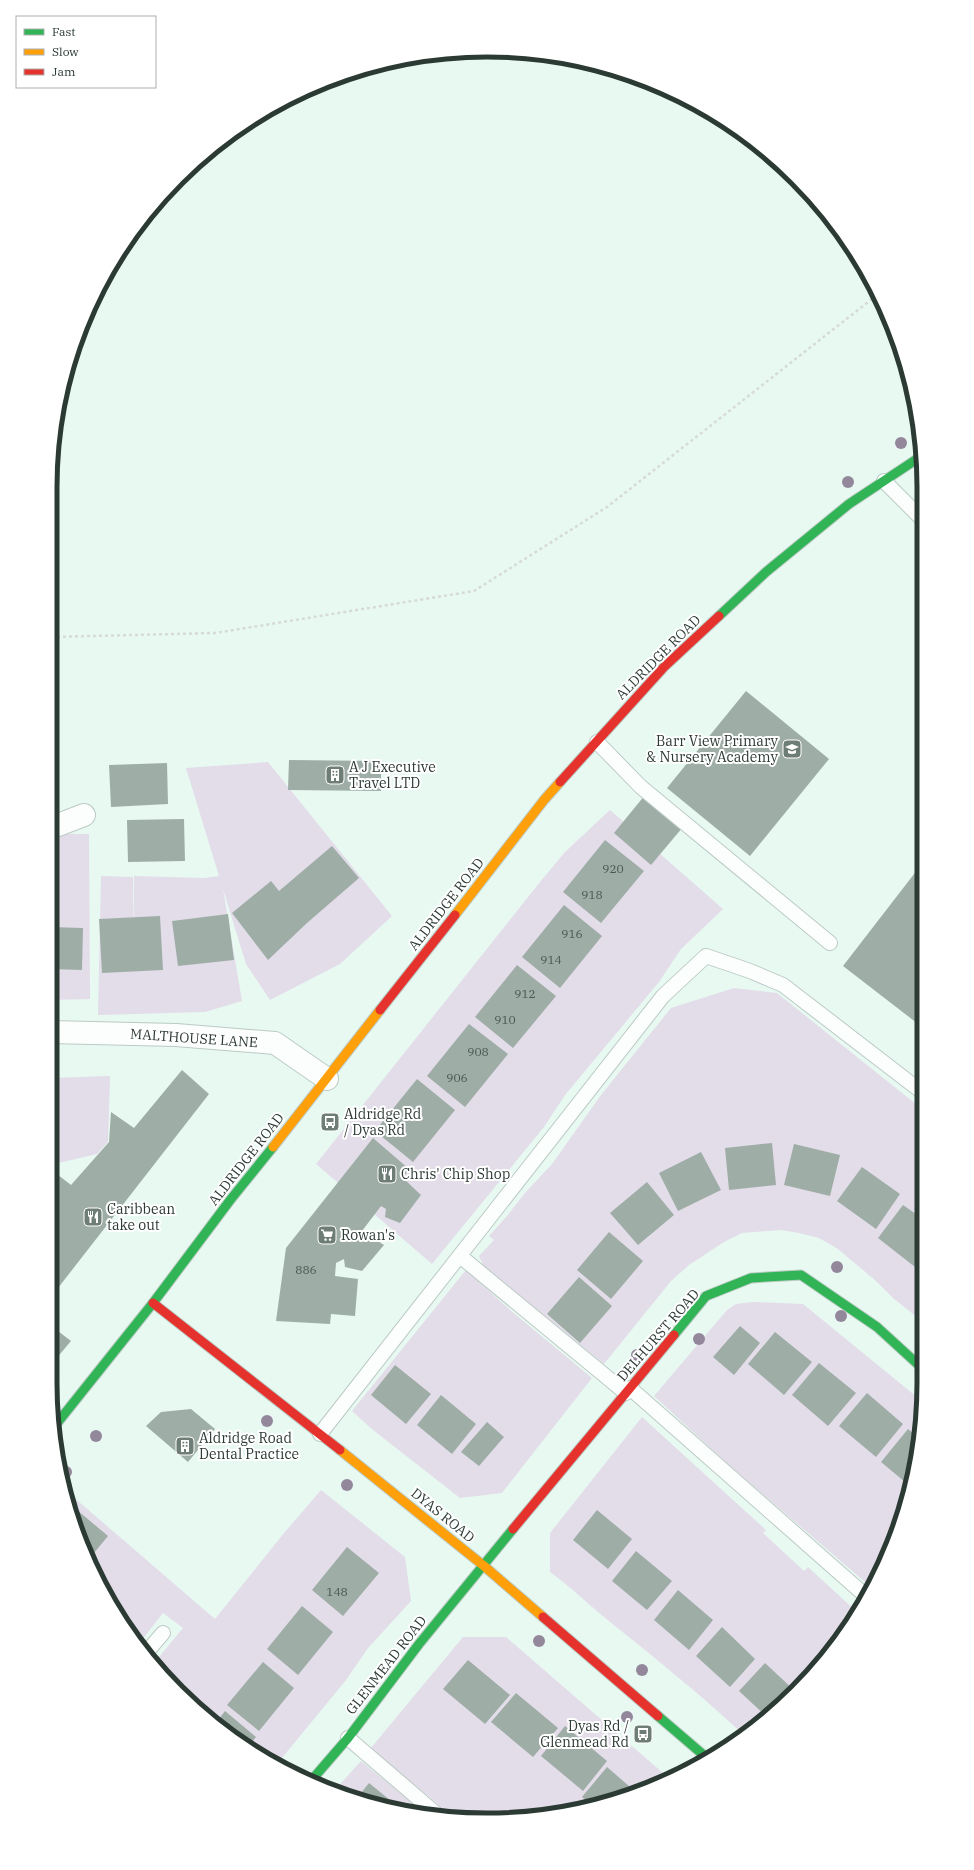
<svg xmlns="http://www.w3.org/2000/svg" width="974" height="1870" font-family="'IBM Plex Serif',serif">
<rect width="100%" height="100%" fill="#e8f9f2"/>
<path fill="#e3dce9" d="M268,762L392,916L340,964L270,1000L246,964L223,889L242,1001L205,1012L98,1015L101,876L133,877V950L134,876L204,878L219,876L186,768Z
M610,810L723,909L681,949L659,982L565,1095L544,1127L432,1264L316,1164L540,882L565,852Z
M51,834H89L90,999L50,1000Z
M734,988L777,993L922,1109L923,1322L893,1298L876,1281L838,1249L819,1238L799,1233L781,1230L742,1233L724,1242L689,1265L671,1281L604,1364L484,1267L479,1256L494,1240L489,1236L507,1216L524,1194L552,1164L601,1095L671,1008Z
M110,1076L108,1142L97,1154L50,1165V1078Z
M466,1270L510,1310L592,1378L502,1493L460,1498L373,1430L352,1411Z
M753,1302L803,1304L923,1402V1411L909,1496L879,1576L872,1588L730,1466L654,1396L727,1310L736,1304Z
M642,1417L766,1530L763,1533L804,1571L808,1567L858,1613C849,1629 837,1642 825,1657C801,1685 776,1715 744,1735C701,1695 655,1658 609,1621C589,1605 571,1587 550,1572V1533Z
M64,1489L215,1619L284,1533L321,1490L405,1557L411,1601L368,1648L346,1680L277,1764L244,1746L199,1711L154,1663L183,1628L163,1613L138,1645L108,1601L73,1524Z
M463,1637H506L670,1779L627,1797L544,1816L453,1818L432,1799L370,1749Z
M361,1761L427,1815L402,1812L334,1791Z"/>
<path fill="#9fada7" d="M746,691L829,759L750,856L667,788Z
M289,760L381,761V791L288,790Z
M167,763L168,804L111,807L109,765Z
M645,795L683,827L651,865L614,833Z
M184,819L185,861L128,862L127,820Z
M605,840L644,871L601,923L563,892Z
M332,846L359,878L307,923L268,960L232,913L271,881L279,891Z
M921,865L922,914V1027L843,966Z
M564,905L602,936L560,988L522,957Z
M228,914L234,960L178,966L172,921Z
M160,916L163,970L102,973L99,919Z
M50,927L83,928L82,970L50,969Z
M517,965L556,996L513,1048L475,1017Z
M469,1024L508,1054L465,1107L427,1076Z
M182,1070L209,1094L58,1288L50,1282V1174L53,1171L71,1185L109,1142L111,1112L134,1128Z
M417,1079L455,1110L413,1162L375,1131Z
M373,1138L409,1169L403,1178L421,1195L400,1223L385,1217L386,1209L381,1206L362,1231L384,1245L362,1271L345,1267L344,1259L336,1263L335,1276L358,1279L355,1316L331,1314L330,1324L276,1321L286,1248Z
M772,1143L776,1185L729,1190L725,1148Z
M794,1144L840,1155L830,1196L784,1185Z
M701,1152L721,1190L678,1211L659,1173Z
M862,1167L900,1194L876,1229L837,1201Z
M647,1182L674,1215L638,1245L610,1213Z
M903,1205L923,1219V1257L915,1267L878,1238Z
M609,1232L643,1261L611,1299L577,1270Z
M579,1277L612,1306L580,1343L547,1314Z
M50,1289L57,1294L50,1302Z
M740,1326L760,1343L734,1375L713,1357Z
M54,1328L71,1341L50,1366V1333Z
M775,1332L812,1362L784,1395L748,1364Z
M819,1363L856,1393L828,1426L792,1395Z
M395,1365L431,1394L406,1424L371,1395Z
M867,1393L903,1424L876,1457L839,1426Z
M441,1395L476,1424L452,1454L417,1425Z
M191,1409L215,1429L188,1462L146,1426L161,1412Z
M487,1422L504,1437L479,1466L461,1452Z
M908,1429L919,1438L911,1487L881,1462Z
M77,1510L108,1536L89,1559L71,1517Z
M597,1510L632,1539L608,1569L573,1540Z
M347,1547L379,1573L343,1616L312,1590Z
M636,1551L672,1581L647,1610L612,1581Z
M678,1590L713,1620L689,1650L654,1620Z
M302,1606L333,1632L298,1675L267,1649Z
M722,1627L755,1659L730,1687L696,1656Z
M468,1660L510,1695L485,1724L443,1689Z
M263,1662L294,1688L259,1731L227,1705Z
M765,1663L796,1692L767,1717L739,1691Z
M516,1693L558,1728L533,1757L491,1722Z
M225,1711L256,1737L247,1748L215,1724Z
M565,1726L607,1761L583,1791L541,1756Z
M607,1767L637,1793L627,1797L592,1805L582,1797Z
M369,1783L401,1809L399,1811L357,1798Z"/>
<g fill="none" stroke-linecap="round" stroke-linejoin="round">
<defs>
<path id="lane" d="M884,481L920,517
M597,742L641,787L830,943
M460,1256L626,1393
M630,1388L867,1597
M320,1434L663,996L706,956L750,971L783,985L922,1092
M145,1654L163,1633
M348,1738L440,1817"/>
<path id="street" d="M51,825H58L84,815
M50,1032L176,1035L275,1043L327,1079"/>
<path id="fast" d="M719,616L766,572L849,504L920,457
M674,1335L706,1296L751,1278L801,1275L877,1327L923,1369
M54,1427L153,1303L231,1199L273,1147
M658,1716L707,1758
M310,1782L348,1738L419,1644L513,1529"/>
<path id="slow" d="M455,915L544,800L560,782
M273,1147L380,1010
M340,1450L484,1566L543,1617"/>
<path id="jam" d="M560,782L664,667L719,616
M380,1010L455,915
M153,1303L340,1450
M513,1529L674,1335
M543,1617L658,1716"/>
</defs>
<use href="#lane" stroke="#bbcac4" stroke-width="16"/>
<use href="#street" stroke="#bbcac4" stroke-width="24"/>
<use href="#fast" stroke="#bbcac4" stroke-width="11"/>
<use href="#slow" stroke="#bbcac4" stroke-width="11"/>
<use href="#jam" stroke="#bbcac4" stroke-width="11"/>
<path stroke="#d6dad8" stroke-width="2.5" stroke-dasharray="3 3" stroke-linecap="butt" d="M51,637L215,633L474,591L607,507L877,295"/>
<use href="#lane" stroke="#fcfefd" stroke-width="14"/>
<use href="#street" stroke="#fcfefd" stroke-width="22"/>
<use href="#fast" stroke="#30b455" stroke-width="9"/>
<use href="#slow" stroke="#ff9f0a" stroke-width="9"/>
<use href="#jam" stroke="#e5322d" stroke-width="9"/>
</g>
<g fill="#93879b">
<circle cx="901" cy="443" r="6"/>
<circle cx="848" cy="482" r="6"/>
<circle cx="837" cy="1267" r="6"/>
<circle cx="841" cy="1316" r="6"/>
<circle cx="699" cy="1339" r="6"/>
<circle cx="637" cy="1355" r="6"/>
<circle cx="267" cy="1421" r="6"/>
<circle cx="96" cy="1436" r="6"/>
<circle cx="66" cy="1472" r="6"/>
<circle cx="347" cy="1485" r="6"/>
<circle cx="539" cy="1641" r="6"/>
<circle cx="642" cy="1670" r="6"/>
<circle cx="627" cy="1717" r="6"/>
</g>
<defs>
<symbol id="school-square" viewBox="-11 -11 22 22"><rect x="-9" y="-9" width="18" height="18" rx="4" fill="#6e7d76" stroke="#fff"/><path d="M0-5L7-2L0 1L-7-2ZM-4 1L0 2.5L4 1V4Q0 6-4 4Z" fill="#fff"/></symbol>
<symbol id="building-square" viewBox="-11 -11 22 22"><rect x="-9" y="-9" width="18" height="18" rx="4" fill="#6e7d76" stroke="#fff"/><path d="M-4-6H4V6H1V3H-1V6H-4ZM-2.5-4.3h1.7v1.8h-1.7ZM.8-4.3h1.7v1.8H.8ZM-2.5-1h1.7V.8h-1.7ZM.8-1h1.7V.8H.8Z" fill="#fff"/></symbol>
<symbol id="bus-square" viewBox="-11 -11 22 22"><rect x="-9" y="-9" width="18" height="18" rx="4" fill="#6e7d76" stroke="#fff"/><path d="M-5-6H5V4H4V6H2V4H-2V6H-4V4H-5ZM-3.5-4V0h7V-4ZM-3.5 1.2v1.5H-2V1.2ZM2 1.2v1.5H3.5V1.2Z" fill="#fff"/></symbol>
<symbol id="restaurant-square" viewBox="-11 -11 22 22"><rect x="-9" y="-9" width="18" height="18" rx="4" fill="#6e7d76" stroke="#fff"/><path d="M-5-6h1v4h1v-4h1v4h1v-4h1v5L-1.5 .5V6h-2V.5L-5-1ZM5-6V6H3V1.5H1.5Q1.5-4 5-6Z" fill="#fff"/></symbol>
<symbol id="supermarket-square" viewBox="-11 -11 22 22"><rect x="-9" y="-9" width="18" height="18" rx="4" fill="#6e7d76" stroke="#fff"/><path d="M-6-5.5h2.5l.6 2H6L4.5 2H-2.5L-4.4-4H-6ZM-1.5 3.2a1.3 1.3 0 1 0 .1 0ZM3 3.2a1.3 1.3 0 1 0 .1 0Z" fill="#fff"/></symbol>
</defs>
<g fill-rule="evenodd">
<use href="#school-square" x="781" y="738" width="22" height="22"/>
<use href="#building-square" x="324" y="764" width="22" height="22"/>
<use href="#bus-square" x="319" y="1111" width="22" height="22"/>
<use href="#restaurant-square" x="376" y="1163" width="22" height="22"/>
<use href="#restaurant-square" x="82" y="1206" width="22" height="22"/>
<use href="#supermarket-square" x="316" y="1224" width="22" height="22"/>
<use href="#building-square" x="174" y="1435" width="22" height="22"/>
<use href="#bus-square" x="632" y="1723" width="22" height="22"/>
</g>
<g text-anchor="middle" stroke-width="4" stroke-linejoin="round" paint-order="stroke">
<g font-size="12" fill="#495751">
<text x="613" y="873">920</text>
<text x="592" y="899">918</text>
<text x="572" y="938">916</text>
<text x="551" y="964">914</text>
<text x="525" y="998">912</text>
<text x="505" y="1024">910</text>
<text x="478" y="1056">908</text>
<text x="457" y="1082">906</text>
<text x="306" y="1274">886</text>
<text x="337" y="1596">148</text>
</g>
<g font-size="14" fill="#2c3a34" stroke="#fff">
<text transform="translate(658 657) rotate(-45)" y="5">ALDRIDGE ROAD</text>
<text transform="translate(446 904) rotate(-52)" y="5">ALDRIDGE ROAD</text>
<text transform="translate(194 1038) rotate(4)" y="5">MALTHOUSE LANE</text>
<text transform="translate(246 1159) rotate(-52)" y="5">ALDRIDGE ROAD</text>
<text transform="translate(658 1335) rotate(-49)" y="5">DELHURST ROAD</text>
<text transform="translate(443 1515) rotate(39)" y="5">DYAS ROAD</text>
<text transform="translate(386 1665) rotate(-52)" y="5">GLENMEAD ROAD</text>
</g>
<g font-size="14" fill="#2c3a34" stroke="#fff" text-anchor="start">
<text x="778" y="746" text-anchor="end">Barr View Primary<tspan x="778" dy="16">&amp; Nursery Academy</tspan></text>
<text x="349" y="772">A J Executive<tspan x="349" dy="16">Travel LTD</tspan></text>
<text x="344" y="1119">Aldridge Rd<tspan x="344" dy="16">/ Dyas Rd</tspan></text>
<text x="401" y="1179">Chris' Chip Shop</text>
<text x="107" y="1214">Caribbean<tspan x="107" dy="16">take out</tspan></text>
<text x="341" y="1240">Rowan's</text>
<text x="199" y="1443">Aldridge Road<tspan x="199" dy="16">Dental Practice</tspan></text>
<text x="629" y="1731" text-anchor="end">Dyas Rd /<tspan x="629" dy="16">Glenmead Rd</tspan></text>
</g>
</g>
<path d="M0 0H974V1870H0ZM487 57H487A430 430 0 0 1 917 487V1383A430 430 0 0 1 487 1813H487A430 430 0 0 1 57 1383V487A430 430 0 0 1 487 57Z" fill="#fff" fill-rule="evenodd"/>
<path fill="none" stroke="#2c3a34" stroke-width="5" d="M487 57H487A430 430 0 0 1 917 487V1383A430 430 0 0 1 487 1813H487A430 430 0 0 1 57 1383V487A430 430 0 0 1 487 57Z"/>
<rect x="16" y="16" width="140" height="72" fill="#ffffff" stroke="#abb0ae"/>
<rect x="24" y="29" width="20" height="6" fill="#30b455" stroke="#abb0ae"/>
<text x="52" y="36" font-size="12" fill="#2c3a34">Fast</text>
<rect x="24" y="49" width="20" height="6" fill="#ff9f0a" stroke="#abb0ae"/>
<text x="52" y="56" font-size="12" fill="#2c3a34">Slow</text>
<rect x="24" y="69" width="20" height="6" fill="#e5322d" stroke="#abb0ae"/>
<text x="52" y="76" font-size="12" fill="#2c3a34">Jam</text>
</svg>
